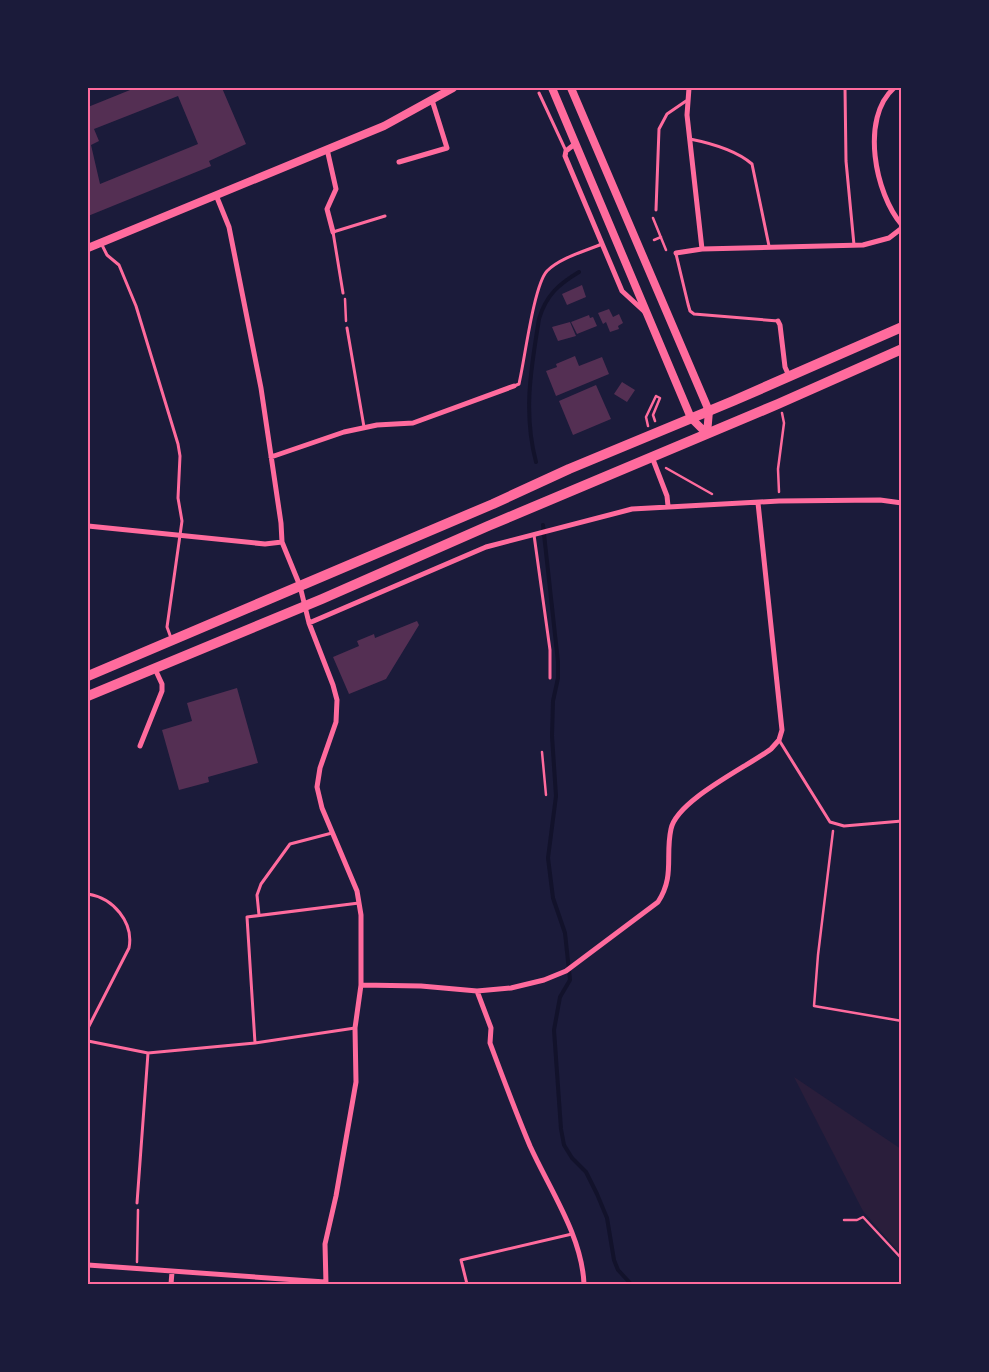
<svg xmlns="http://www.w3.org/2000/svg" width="989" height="1372" font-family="Figtree,sans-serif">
<rect width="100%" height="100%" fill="#1b1b3a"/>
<path fill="#2a1e3b" d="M794,1077L901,1149V1254L863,1211Z"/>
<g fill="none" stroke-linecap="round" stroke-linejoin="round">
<path stroke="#12122b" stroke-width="4" d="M536,462C523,413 531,368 539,319C546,295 559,284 579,272
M543,525L558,662V678L553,701L552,736L556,796L548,858L553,898L565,933L570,980L560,997L554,1030L561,1129L564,1145L572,1158L586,1172L597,1194L607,1218L614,1260L618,1270L631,1284"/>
</g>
<path fill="#542f53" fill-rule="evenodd" d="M135,88H222L246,144L209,161L211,166L88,216V107ZM178,96L198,144L100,184L91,145L99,141L94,129Z
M582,285L586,297L567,305L562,294Z
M609,309L613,317L619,314L623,323L618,326L619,329L610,332L606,322L603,324L598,313Z
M589,315L590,318L593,317L597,326L577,334L571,322Z
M570,322L576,336L558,341L552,327Z
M575,356L579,366L602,357L609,374L556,396L546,371L557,367L556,364Z
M622,382L635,390L627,402L614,394Z
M596,385L611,419L573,435L559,401Z
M417,621L419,625L386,679L349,694L333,657L359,646L357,641L374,634L375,638Z
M237,688L258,763L208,777L209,782L179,790L162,730L192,721L187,703Z"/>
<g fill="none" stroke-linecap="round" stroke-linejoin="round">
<path stroke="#ff6b9d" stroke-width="2.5" d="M653,218L666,250
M654,240L661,237
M345,299L346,321
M648,426L646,417L656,396L660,398L653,415L655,421
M666,468L712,494
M779,492L778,469L784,423L782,413
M542,752L546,795
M833,831L818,955L814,1006L902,1021
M844,1220H857L863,1217L902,1259
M137,1262L138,1210"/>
<path stroke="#ff6b9d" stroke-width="3" d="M845,88L846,161L854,245
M539,93L566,151
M690,139C710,143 737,151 752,164L769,246
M656,210L659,129L667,114L686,101
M101,243L107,255L119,265L136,306L178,444L180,456L178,498L182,521L167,627L171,638
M676,254L688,304L690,311L694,314L778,321
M343,293L333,232L385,216
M347,328L364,427
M514,386L519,384L520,379C525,357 534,285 547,271C560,258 585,251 602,244
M534,535L550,650V678
M779,740L830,822L844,826L902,821
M88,894C113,898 134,922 129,948L88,1028
M259,915L257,895L261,884L290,844L332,833
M88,1041L148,1053L255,1043L355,1028
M255,1043L247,917L359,903
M137,1203L148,1053
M467,1284L461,1260L572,1234"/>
<path stroke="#ff6b9d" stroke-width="5" d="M689,88L687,115L702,249
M894,88C860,118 875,194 902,225
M576,143L566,151L565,156L622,291L646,313
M327,149L336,189L327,209L333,232
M399,162L447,148L432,100
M216,195L229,227L261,388L281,523L282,542L300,586L309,623L333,685L337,700L336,722L320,768L317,787L322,808L357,891L361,915V985L355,1028L356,1082L336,1196L325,1244L326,1284
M676,253L702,249L863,245L889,238L902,228
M778,321L780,325L785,367L789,376
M271,457L344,432L377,425L413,423L514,386
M652,457L667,496L668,506
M88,526L265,544L282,542
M309,623L486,547L632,509L779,501L880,500L902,503
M140,746L162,691V684L155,669
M361,985L421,986L477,991L511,988L544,980L566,971L658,902C675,876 665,856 671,829C677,800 747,767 771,749L779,740L782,730L758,503
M477,991L491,1028L490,1043C503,1078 516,1113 530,1146C550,1190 582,1236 584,1284
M88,1265L325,1282
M171,1284L172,1272"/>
<path stroke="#ff6b9d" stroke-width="8" d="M552,88L691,418L707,434
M571,88L709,411L707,434
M88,248L384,126L453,88"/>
<path stroke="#ff6b9d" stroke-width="10" d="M88,676L493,504L569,469L733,401L902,327
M88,696L322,599L488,526L778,404L902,349"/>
</g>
<rect width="989" height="1372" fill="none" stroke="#1b1b3a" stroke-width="178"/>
<rect x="89" y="89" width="811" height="1194" fill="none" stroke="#ff6b9d" stroke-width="2"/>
</svg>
